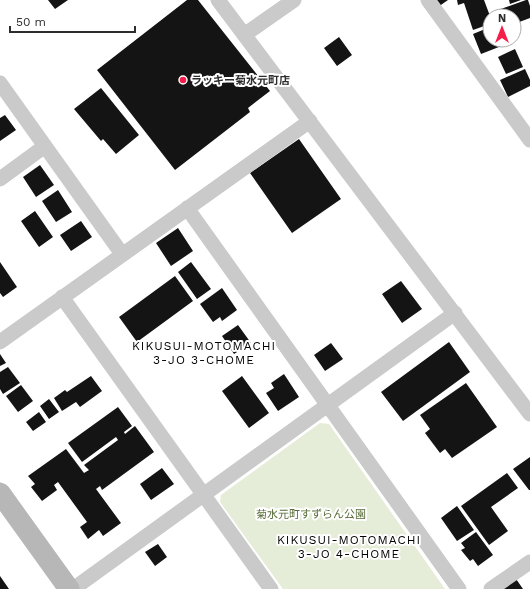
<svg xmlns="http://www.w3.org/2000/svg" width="530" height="589" font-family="'Work Sans','Noto Sans JP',sans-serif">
<rect width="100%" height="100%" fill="#fff"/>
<path fill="#e5ecd8" d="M320,423L329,424L445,589H283L220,502L221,495Z"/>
<path fill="#141414" d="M48,0H68L55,9Z
M187,0H198L270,91L248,108L250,112L175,170L97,70Z
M433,0H448L438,7Z
M457,0H484L490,16V24L473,30L464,3L458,5Z
M509,0H521L510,4Z
M526,0H528L530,6V18L514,24V16H497L495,11Z
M490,27V40H502L504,45L481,54L473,34Z
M339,37L352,55L337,66L324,48Z
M515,49L523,67L506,74L498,57Z
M525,69L530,80V86L508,97L500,80Z
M101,88L139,135L116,154L103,139L101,141L74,109Z
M5,115L16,130L0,141V118Z
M299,139L341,199L292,233L250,173Z
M40,165L54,185L36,197L23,177Z
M58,190L72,212L56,222L42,201Z
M35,211L53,237L39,247L21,221Z
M81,221L92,237L71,251L60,235Z
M178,228L193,251L171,266L156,243Z
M0,262L17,287L3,297L0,293Z
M191,262L211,289L197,299L178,272Z
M175,276L193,301L137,342L119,317Z
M401,281L422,309L402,323L382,294Z
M222,288L237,310L222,321L220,317L213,322L200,304Z
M238,325L251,343L234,354L222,336Z
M449,342L470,372L403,421L381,392Z
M331,343L343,359L325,371L314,355Z
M0,354L6,363L0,366Z
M8,367L20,383L3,394L0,389V372Z
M284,374L299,397L278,411L266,393L274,388L271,383Z
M91,376L102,391L80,407L76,402L62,411L54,398L65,390L67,392Z
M242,376L269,413L249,428L222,391Z
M466,383L497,427L452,458L445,449L440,453L425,433L430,429L420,415Z
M21,385L33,401L18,412L6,396Z
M49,399L59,412L49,419L40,406Z
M118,407L132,426L124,432L125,434L135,426L154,452L102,490L100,486L96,489L121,523L103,536L99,530L88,539L80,527L87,522L58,482L54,485L57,490L42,501L31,487L35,484L28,476L66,449L84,473L89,470L84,465L118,440L116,437L82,462L68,443Z
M39,412L46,422L33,431L26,422Z
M530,457V490H529L513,469Z
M162,468L174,484L151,500L140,484Z
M507,473L518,488L491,507L508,531L489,545L461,506Z
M457,506L474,530L457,541L441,518Z
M476,532L493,555L478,566L473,559L470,561L461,550L465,548L461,543Z
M158,544L167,557L155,566L145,552Z
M0,576L9,589H0Z
M514,576L523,589H494Z"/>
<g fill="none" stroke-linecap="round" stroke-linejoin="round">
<path stroke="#cacaca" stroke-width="15" d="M218,0L530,414
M428,0L530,140
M244,35L294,0
M0,83L122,254
M0,179L45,146
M187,208L459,589
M62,297L271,589
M0,342L310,121
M73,589L455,313
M491,589L530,562"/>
<path stroke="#b7b7b7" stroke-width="21" d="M0,493L69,589"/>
</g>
<circle fill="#f51d49" stroke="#fff" stroke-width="1.5" cx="183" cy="80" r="4"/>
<g text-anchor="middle" stroke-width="4" stroke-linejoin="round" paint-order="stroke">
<g font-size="11" font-weight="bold" fill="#2d2d2d" stroke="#fff" text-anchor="start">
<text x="191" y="84">ラッキー菊水元町店</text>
</g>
<g font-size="11" fill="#566c36" stroke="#fff">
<text x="311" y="518">菊水元町すずらん公園</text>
</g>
<g font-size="12" letter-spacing="1" fill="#000" stroke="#fff">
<text x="204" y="350">KIKUSUI-MOTOMACHI<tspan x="204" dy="14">3-JO 3-CHOME</tspan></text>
<text x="349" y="544">KIKUSUI-MOTOMACHI<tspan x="349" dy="14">3-JO 4-CHOME</tspan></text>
</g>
</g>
<g transform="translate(502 28)"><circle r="19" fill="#ffffff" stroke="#ababab"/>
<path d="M0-3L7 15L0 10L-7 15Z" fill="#f51d49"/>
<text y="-6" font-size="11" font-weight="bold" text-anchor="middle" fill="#2d2d2d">N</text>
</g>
<path d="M10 26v6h125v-6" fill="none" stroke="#2d2d2d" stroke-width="2"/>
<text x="16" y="26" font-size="12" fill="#2d2d2d" stroke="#ffffff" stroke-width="3" paint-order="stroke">50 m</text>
</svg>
